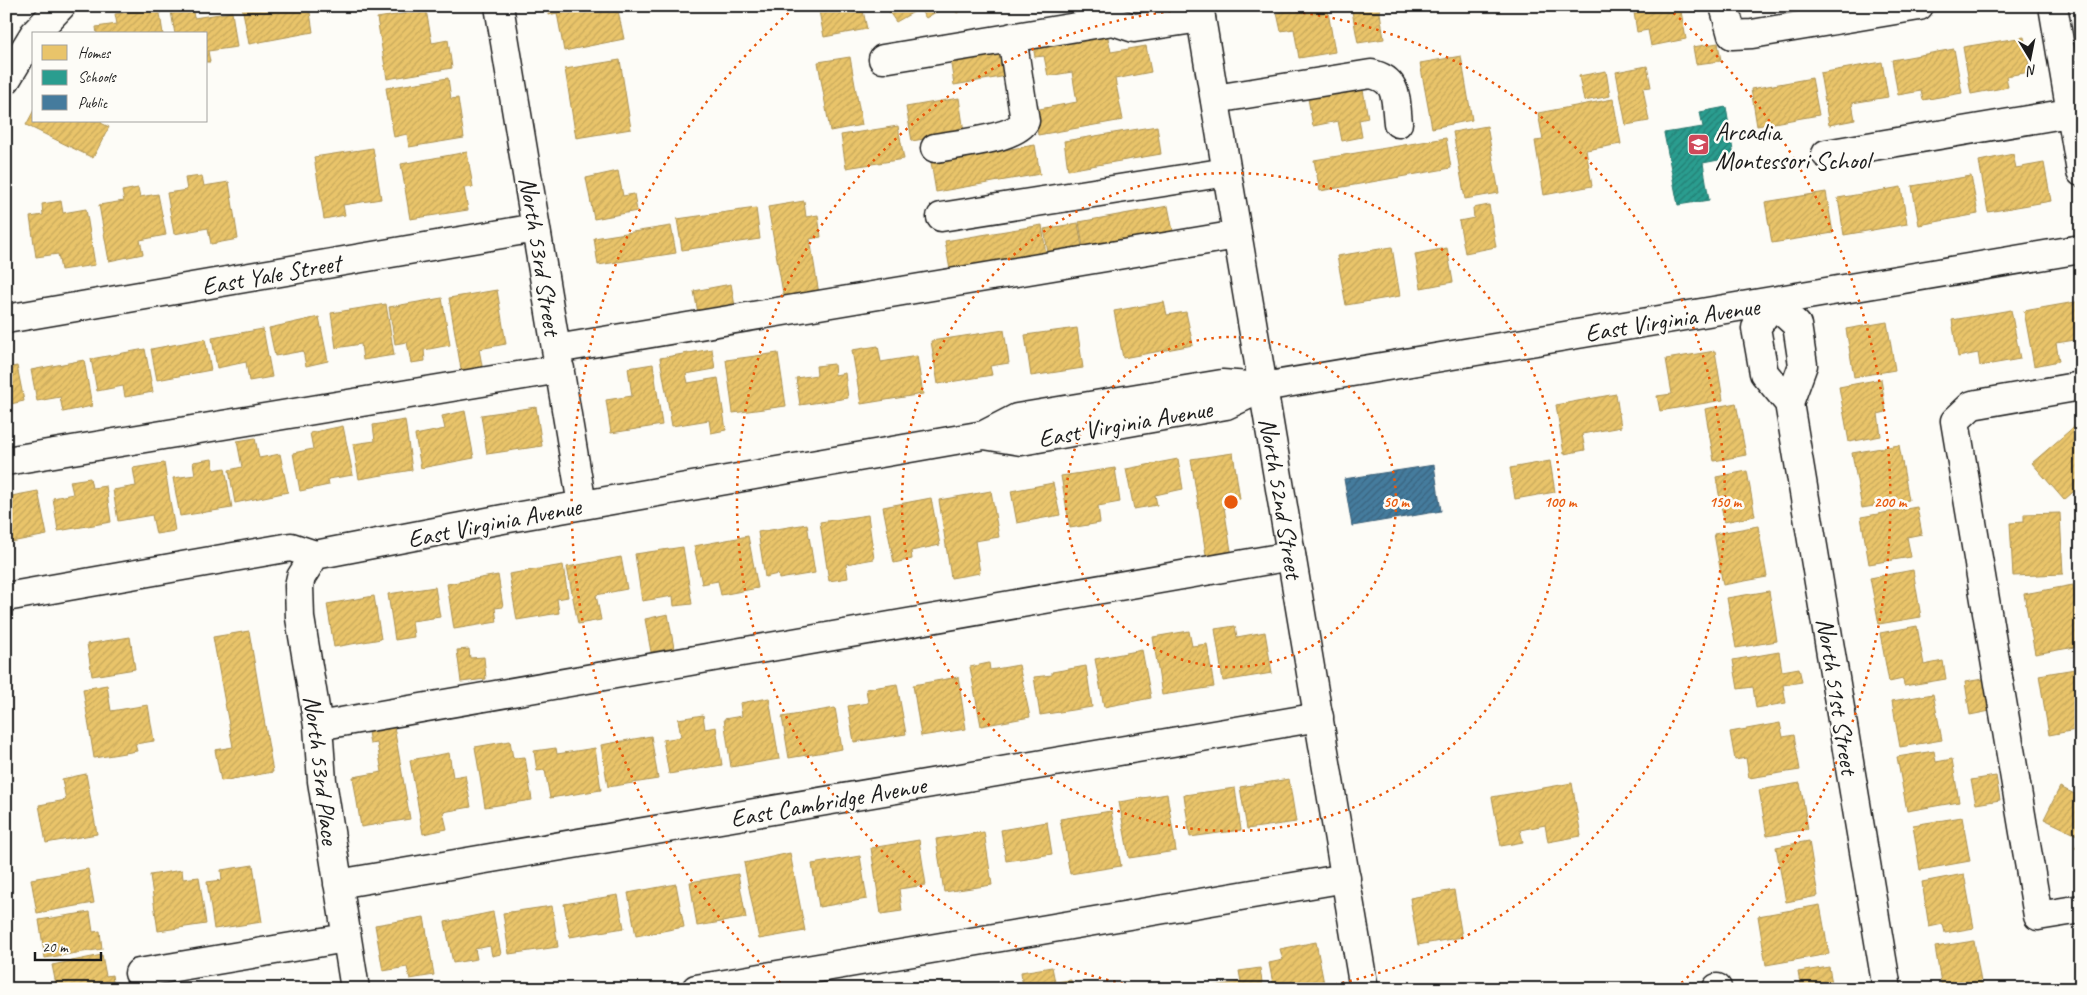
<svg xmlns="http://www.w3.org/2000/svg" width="2087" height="995" font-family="Caveat,sans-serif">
<defs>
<pattern id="homes-hatch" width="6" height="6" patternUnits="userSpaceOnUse" patternTransform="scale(1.25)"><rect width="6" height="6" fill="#e9c46a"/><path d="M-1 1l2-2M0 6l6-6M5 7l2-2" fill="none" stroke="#c7a85b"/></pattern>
<pattern id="schools-hatch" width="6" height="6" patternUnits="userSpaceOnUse" patternTransform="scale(1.25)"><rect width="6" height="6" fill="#2a9d8f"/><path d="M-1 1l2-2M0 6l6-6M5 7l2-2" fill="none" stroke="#237f74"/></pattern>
<pattern id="public-hatch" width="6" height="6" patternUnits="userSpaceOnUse" patternTransform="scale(1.25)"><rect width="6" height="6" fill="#457b9d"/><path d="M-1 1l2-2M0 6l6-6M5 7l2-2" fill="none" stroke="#39647f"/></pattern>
</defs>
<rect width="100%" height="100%" fill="#fdfcf7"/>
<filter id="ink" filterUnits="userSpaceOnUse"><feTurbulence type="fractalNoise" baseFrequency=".02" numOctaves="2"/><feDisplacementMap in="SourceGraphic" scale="10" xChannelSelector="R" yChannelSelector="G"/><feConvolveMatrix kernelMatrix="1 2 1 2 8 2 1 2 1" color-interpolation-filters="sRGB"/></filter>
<g filter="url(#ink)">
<path fill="url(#homes-hatch)" stroke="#ac9253" d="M170,6H192L194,18L232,12L237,47L208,51L210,62H206V34H175Z
M242,6H309L313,32L249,44Z
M548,6H617L624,39L564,51L557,13L549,15Z
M818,6H862L867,29L824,37Z
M885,6H946L926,18L919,9L896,22Z
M952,6H967L957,13Z
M1314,6H1327L1335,52L1299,58L1294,29L1281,31L1277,13Z
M1351,6H1379L1384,39L1358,43Z
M1633,6H1680L1686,39L1651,46L1648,30L1637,32Z
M159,7L163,34H97L96,27L117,24L115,14Z
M426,10L432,43L448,40L452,68L387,79L377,18Z
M1107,33L1111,52L1146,46L1151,72L1115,79L1123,120L1038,135L1034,110L1077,102L1072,72L1048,76L1044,56L1035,57L1033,46Z
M2024,37L2030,72L2006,76L2008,87L1971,94L1963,47Z
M1002,42L1007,76L954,85L949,51Z
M1718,43L1721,61L1696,64L1693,47Z
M1954,49L1962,93L1923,100L1921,91L1898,95L1892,60Z
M1461,56L1472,120L1432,128L1420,63Z
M850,57L862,125L830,131L818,62Z
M620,60L631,129L576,138L565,69Z
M1882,62L1888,97L1852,103L1855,120L1829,125L1820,73Z
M1647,66L1651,87L1643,88L1649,121L1626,125L1616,72Z
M1606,71L1610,96L1584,101L1579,76Z
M448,78L451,99L458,98L464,138L409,147L407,134L394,137L386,88Z
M1812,78L1819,115L1757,126L1751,89Z
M1362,84L1368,118L1359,120L1362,137L1342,141L1338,121L1313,126L1307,93Z
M959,98L964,132L912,141L906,107Z
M1613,99L1621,144L1586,150L1592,186L1544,195L1535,141L1543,140L1538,113Z
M34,110V121H102L101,123L109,127L93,158L26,125Z
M898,126L904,159L846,168L841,135Z
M1157,126L1161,154L1068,170L1064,141Z
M1487,126L1499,193L1465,199L1453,132Z
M1446,138L1451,168L1320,191L1314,160Z
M1035,145L1040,174L936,192L931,162Z
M373,148L381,199L343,205L345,215L324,219L314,157Z
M467,152L473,187L464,188L468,210L410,219L401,164Z
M2013,154L2016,168L2044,163L2051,201L1988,212L1979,161Z
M618,171L623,196L634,194L637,211L594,219L586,178Z
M202,176L204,186L229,182L238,239L211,244L208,228L174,234L167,193L187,190L185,178Z
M1971,176L1978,214L1919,225L1912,186Z
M1901,187L1907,224L1844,235L1838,198Z
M138,188L140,197L158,194L166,235L140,240L143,254L109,261L99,205L124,201L122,191Z
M1826,192L1833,233L1772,243L1765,202Z
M61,201L63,213L86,209L95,265L61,270L58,254L36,257L30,217L43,215L42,204Z
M804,201L806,217L818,215L821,237L810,239L819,294L784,299L768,207Z
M1489,205L1496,247L1465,253L1459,221L1474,218L1473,208Z
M1168,206L1173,231L1083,247L1079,222Z
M756,208L760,239L682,250L677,219Z
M1078,223L1082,247L1048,253L1044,229Z
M1042,225L1046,255L950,270L945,241Z
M671,226L676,253L598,265L594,238Z
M1392,247L1400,296L1346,305L1337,256Z
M1447,248L1453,282L1421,288L1415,254Z
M731,284L735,306L698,313L694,291Z
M497,290L506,344L479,349L483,371L462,375L449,298Z
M442,298L450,345L424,350L425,361L411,363L407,342L395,344L389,307Z
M2081,301V352L2078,353L2075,340L2056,343L2059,361L2034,366L2024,311Z
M1164,302L1167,315L1186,312L1193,345L1123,358L1114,311Z
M386,304L394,355L363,360L361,344L336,348L331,313Z
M2011,310L2020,359L1980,366L1978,353L1958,357L1952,320Z
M319,317L328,361L306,366L303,351L275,356L269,328Z
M1887,322L1895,370L1854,377L1846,329Z
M1077,328L1083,368L1031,376L1025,335Z
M263,329L272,377L249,381L246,362L217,368L212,338Z
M1004,330L1009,363L990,366L992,375L938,384L931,341Z
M205,339L211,370L157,380L151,349Z
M878,346L881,362L917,356L923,394L861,404L852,350Z
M145,349L153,392L125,397L123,386L97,391L91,359Z
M712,349L715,369L686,374L688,383L718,378L726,430L711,433L709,420L672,426L660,358Z
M1715,351L1723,400L1660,411L1657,396L1672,394L1666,359Z
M778,353L786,406L733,413L726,360Z
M84,360L92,406L63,412L60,397L37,401L31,370Z
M653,364L662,425L611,433L606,400L632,396L628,368Z
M834,364L835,375L845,373L848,398L800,405L796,378L817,375L816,366Z
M17,366L24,401L6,405V368Z
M1881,379L1886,412L1878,414L1881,436L1849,442L1839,387Z
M1616,394L1621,427L1582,434L1585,450L1564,454L1556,405Z
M1736,403L1746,455L1714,461L1705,409Z
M536,407L542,446L487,454L481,415Z
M465,411L474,458L421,468L415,435L445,429L442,416Z
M405,420L412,470L359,479L353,444L375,441L373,425Z
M2076,425L2081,430V485L2064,500L2032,463Z
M343,426L353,475L328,479L329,485L300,491L293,453L313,449L310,433Z
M255,438L259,458L280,454L288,492L235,503L229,470L242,467L237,441Z
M1899,445L1909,500L1862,508L1852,453Z
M1233,453L1240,499L1223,501L1232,557L1207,561L1191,459Z
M212,459L214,470L225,468L232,508L180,516L173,478L195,475L193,462Z
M1178,459L1183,489L1155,495L1157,505L1134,509L1126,469Z
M1550,461L1555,492L1515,499L1510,468Z
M164,463L175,531L156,534L152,515L118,521L113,490L136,486L133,468Z
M1115,468L1120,502L1098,506L1100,523L1070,528L1061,476Z
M1747,471L1755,516L1724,522L1716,477Z
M90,478L92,488L106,486L111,522L58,531L53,498L73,494L70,481Z
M1053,483L1060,515L1017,523L1011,491Z
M38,491L47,535L6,543V497Z
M991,491L999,537L975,541L980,573L951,578L939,500Z
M931,498L940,545L911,551L912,559L894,563L883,507Z
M1917,507L1922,534L1907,537L1911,557L1869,564L1861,517Z
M2060,513L2063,574L2013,576L2010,523L2024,522V514Z
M868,515L874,559L846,564L848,578L829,581L820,522Z
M807,524L815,573L779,579L778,574L765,577L758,532Z
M1758,526L1767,577L1723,585L1714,534Z
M748,536L758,588L721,595L718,581L702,584L694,546Z
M683,547L692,604L674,606L673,596L642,601L635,554Z
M621,557L627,589L596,595L601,620L578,624L567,567Z
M563,565L568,597L557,599L559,613L517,620L509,574Z
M1913,570L1921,617L1879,624L1870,578Z
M498,575L503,607L495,608L497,622L454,629L447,584Z
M2073,585L2081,627V646L2035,654L2024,594Z
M435,587L440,617L412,621L414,637L395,640L388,594Z
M1769,591L1777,641L1736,648L1727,598Z
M374,596L381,639L334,647L327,604Z
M668,614L674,648L651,652L645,619Z
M1235,626L1237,637L1265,632L1272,673L1223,681L1215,629Z
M1917,626L1924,665L1943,661L1946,679L1904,686L1903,679L1889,682L1880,633Z
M249,631L273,772L221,781L215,750L233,747L213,637Z
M1189,631L1192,646L1207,644L1214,687L1162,695L1153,637Z
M130,637L135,669L92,676L87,644Z
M469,649L470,658L484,657L486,679L461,682L457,650Z
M1142,650L1151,698L1104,707L1095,659Z
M1779,652L1782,671L1799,668L1802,682L1783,685L1786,703L1756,708L1753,687L1738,689L1733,660Z
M989,663L990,670L1019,665L1030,717L981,726L970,667Z
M1086,666L1092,707L1040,715L1034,677L1052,675V672Z
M2081,668V729L2049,735L2039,675Z
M958,677L966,729L921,736L913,685Z
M1989,678L1995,710L1970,715L1965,682Z
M897,684L906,734L854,742L848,706L868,703L866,689Z
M107,685L111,711L148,705L154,741L135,744L137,751L94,758L83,689Z
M1933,694L1942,740L1900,747L1892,701Z
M769,698L779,759L731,767L724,719L742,716L740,703Z
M835,708L842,749L789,758L782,717Z
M703,715L705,729L716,727L722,765L669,774L663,740L681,737L678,719Z
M393,721L410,819L361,827L353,777L382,772L377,743L370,744L367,726Z
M1780,723L1783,737L1794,735L1800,770L1749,778L1746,758L1735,760L1730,732Z
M651,736L658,779L608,787L601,745Z
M510,741L513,758L525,757L532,800L485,807L475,747Z
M556,748L557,754L595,748L601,790L550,798L545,770L537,771L534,751Z
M1934,751L1936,762L1952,759L1959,802L1907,811L1897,757Z
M449,753L453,777L465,775L471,807L443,812L447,829L423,834L410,760Z
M86,774L97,834L46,843L39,805L66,800L62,779Z
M1996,776L2000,800L1976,804L1971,780Z
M1289,779L1296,822L1247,829L1240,787Z
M1572,783L1581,836L1548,842L1545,825L1520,830L1523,842L1501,846L1492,797Z
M1800,783L1808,829L1767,836L1759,790Z
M2060,787L2081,797V837L2044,819Z
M1235,788L1241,830L1190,837L1184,795Z
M1167,794L1176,851L1129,858L1119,802Z
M1111,811L1121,866L1070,874L1060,819Z
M1962,817L1970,861L1920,870L1913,825Z
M1047,822L1052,854L1006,861L1001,830Z
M984,832L992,885L944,892L936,839Z
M2081,837V851L2075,848Z
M919,840L926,885L899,889L902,911L881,914L871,848Z
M1809,841L1818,896L1786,902L1776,847Z
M790,853L805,931L759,939L744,863Z
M860,856L867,899L819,907L812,864Z
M253,865L262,922L214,929L207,882L222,880L221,870Z
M88,869L94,903L37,913L31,879Z
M182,870L183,879L199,877L206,924L158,931L150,875Z
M738,874L746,918L697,926L690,882Z
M1964,874L1974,928L1945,933L1943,924L1929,927L1922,882Z
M676,884L684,927L636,936L628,893Z
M1454,890L1462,937L1418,945L1410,898Z
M618,895L624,928L570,937L564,904Z
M1820,905L1829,954L1766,965L1758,916Z
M552,906L558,947L509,954L503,913Z
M90,912L93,932L100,931L102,949L45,958L39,920Z
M493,912L501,954L492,956L490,946L475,949L477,959L453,963L445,922Z
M424,917L434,975L410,979L407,967L383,971L375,925Z
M1974,941L1982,988L1942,989L1935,947Z
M1316,942L1325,989H1274L1269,963L1283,960L1280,949Z
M102,955L106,976L112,975L114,989H57L52,965Z
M1052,967L1055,982L1071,980L1072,989H1023L1021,972Z
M1829,967L1833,989H1801L1798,972Z
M1260,968L1263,989H1214V986L1241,982L1239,971Z
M1198,983L1199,989H1180L1179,987Z"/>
<path fill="url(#schools-hatch)" stroke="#26766c" d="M1726,107L1734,157L1703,163L1709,200L1678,205L1664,133L1703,127L1700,112Z"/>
<path fill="url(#public-hatch)" stroke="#395e76" d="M1434,465L1441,511L1352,526L1344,479Z"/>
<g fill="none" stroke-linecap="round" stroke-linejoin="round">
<defs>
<path id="minor" d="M499,6L582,505
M1724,6L1732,35L1752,34L1919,6
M2053,6L2081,172
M34,34L61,6
M883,59L1113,21L1134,28L1201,18
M6,80L34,34
M1215,99L1371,74C1399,80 1395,99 1398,123
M935,148C956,144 1015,139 1025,121L1012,37
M1826,154L2081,111
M941,217L1227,172
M6,319L536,228
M556,349L1237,235
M2081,386L1972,405L1955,421L2038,916L2081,909
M1789,403L1764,373L1756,328L1773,303L1797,325L1803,365L1789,403L1887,989
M984,435L1021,441L1226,405L1262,388
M6,461L560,369
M315,555L301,577L299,586L300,618L318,726L322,781L355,989
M6,597L291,547L315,555L503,519L984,435L1017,418L1222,384L1263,387L2081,249
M318,726L1291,556
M338,884L1319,717
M139,973L346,938
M1717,988V989
M696,989L1346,878"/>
<g id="major">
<path id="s1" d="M1199,6L1364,989"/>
</g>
</defs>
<use href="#minor" stroke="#1c1c1c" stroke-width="31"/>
<use href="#major" stroke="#1c1c1c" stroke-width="31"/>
<use href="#minor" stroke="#fdfcf7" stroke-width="28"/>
<use href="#major" stroke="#fdfcf7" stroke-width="28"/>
</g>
</g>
<g fill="none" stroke="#e8590c" stroke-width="2.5" stroke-dasharray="2.5 5">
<circle cx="1231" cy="502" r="165"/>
<circle cx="1231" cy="502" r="329"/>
<path d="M1145 988A494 494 0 1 1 1317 988"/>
<path d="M786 988A659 659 0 0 1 794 8M1668 8A659 659 0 0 1 1676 988"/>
</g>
<defs>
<symbol id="school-square" viewBox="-11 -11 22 22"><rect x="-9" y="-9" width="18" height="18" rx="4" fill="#d1495b" stroke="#fdfcf7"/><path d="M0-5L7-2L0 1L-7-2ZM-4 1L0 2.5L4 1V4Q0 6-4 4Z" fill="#fff"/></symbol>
</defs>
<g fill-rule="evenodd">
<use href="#school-square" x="1686" y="132" width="25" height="25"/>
</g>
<g text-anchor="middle" stroke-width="5" stroke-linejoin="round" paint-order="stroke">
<g font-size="25" fill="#1c1c1c" stroke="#fdfcf7" text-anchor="start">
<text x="1715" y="140">Arcadia<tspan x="1715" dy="29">Montessori School</tspan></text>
</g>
<g font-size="25" fill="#1c1c1c" stroke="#fdfcf7">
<text transform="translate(541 256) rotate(81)" y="9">North 53rd Street</text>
<text transform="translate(271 274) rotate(-10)" y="9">East Yale Street</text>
<text transform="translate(1672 319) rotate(-9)" y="9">East Virginia Avenue</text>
<text transform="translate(1125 423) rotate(-10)" y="9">East Virginia Avenue</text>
<text dy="9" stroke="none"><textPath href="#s1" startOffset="499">North 52nd Street</textPath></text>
<text transform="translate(494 522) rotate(-11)" y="9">East Virginia Avenue</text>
<text transform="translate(1838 696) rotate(81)" y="9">North 51st Street</text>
<text transform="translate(322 770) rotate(83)" y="9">North 53rd Place</text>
<text transform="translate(828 801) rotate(-10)" y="9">East Cambridge Avenue</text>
</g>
</g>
<circle cx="1231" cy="502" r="8" fill="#e8590c" stroke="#fdfcf7" stroke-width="2.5"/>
<g font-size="15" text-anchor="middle" font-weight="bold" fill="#e8590c" stroke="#fdfcf7" stroke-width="5" stroke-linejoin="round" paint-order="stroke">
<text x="1396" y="507">50 m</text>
<text x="1560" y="507">100 m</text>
<text x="1725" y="507">150 m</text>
<text x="1890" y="507">200 m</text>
</g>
<rect width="2087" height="995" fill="none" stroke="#fdfcf7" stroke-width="25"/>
<rect x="12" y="12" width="2062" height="970" fill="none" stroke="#1c1c1c" stroke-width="2" filter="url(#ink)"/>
<rect x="32" y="32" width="175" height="90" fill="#fdfcf7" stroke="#a3a29f"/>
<rect x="42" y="45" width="25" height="15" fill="#e9c46a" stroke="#a3a29f"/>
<text x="78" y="58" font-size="15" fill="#1c1c1c">Homes</text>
<rect x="42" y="70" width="25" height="15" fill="#2a9d8f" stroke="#a3a29f"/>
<text x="78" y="82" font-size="15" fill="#1c1c1c">Schools</text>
<rect x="42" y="95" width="25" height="15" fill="#457b9d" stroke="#a3a29f"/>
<text x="78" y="108" font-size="15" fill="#1c1c1c">Public</text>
<g transform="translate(2030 58) rotate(170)" stroke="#fdfcf7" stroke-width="4" paint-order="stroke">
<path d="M0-4L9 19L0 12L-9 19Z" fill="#1c1c1c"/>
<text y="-8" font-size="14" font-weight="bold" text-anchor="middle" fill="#1c1c1c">N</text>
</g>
<path d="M35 952v8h66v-8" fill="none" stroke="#1c1c1c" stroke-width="2.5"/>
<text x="42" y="952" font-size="15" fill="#1c1c1c" stroke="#fdfcf7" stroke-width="4" paint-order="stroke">20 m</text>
</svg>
